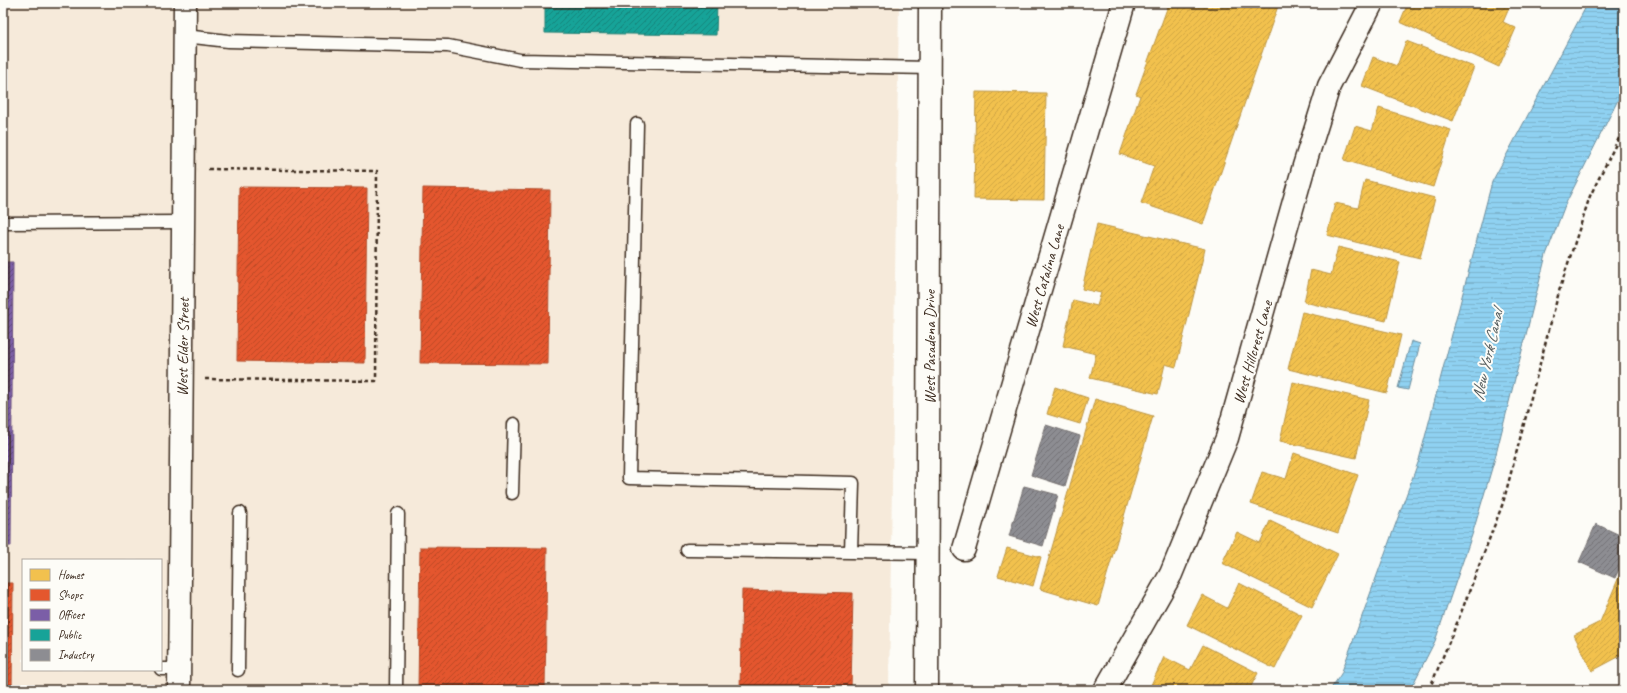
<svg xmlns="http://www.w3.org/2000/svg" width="1627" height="693" font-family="Caveat,sans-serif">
<defs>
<pattern id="water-rules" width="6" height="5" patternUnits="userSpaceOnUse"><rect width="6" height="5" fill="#8fd1f1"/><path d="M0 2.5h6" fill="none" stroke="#7cb4ce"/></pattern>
<pattern id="homes-hatch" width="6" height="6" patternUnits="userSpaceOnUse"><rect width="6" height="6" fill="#f2c14e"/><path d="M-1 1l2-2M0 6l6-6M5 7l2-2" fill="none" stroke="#d0a644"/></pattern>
<pattern id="shops-hatch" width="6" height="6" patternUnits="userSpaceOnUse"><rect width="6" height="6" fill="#e4572e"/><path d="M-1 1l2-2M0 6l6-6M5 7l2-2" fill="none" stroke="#ba4827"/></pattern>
<pattern id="offices-hatch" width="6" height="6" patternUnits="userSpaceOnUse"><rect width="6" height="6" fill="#7b5ea7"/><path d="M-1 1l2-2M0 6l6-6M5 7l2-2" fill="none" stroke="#614a80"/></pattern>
<pattern id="public-hatch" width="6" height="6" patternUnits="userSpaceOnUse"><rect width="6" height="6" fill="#17a398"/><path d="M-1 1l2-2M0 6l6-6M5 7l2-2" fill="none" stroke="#16857b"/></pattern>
<pattern id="industry-hatch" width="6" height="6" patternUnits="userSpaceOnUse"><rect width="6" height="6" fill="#8d8d92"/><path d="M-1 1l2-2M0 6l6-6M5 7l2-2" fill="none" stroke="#747377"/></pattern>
</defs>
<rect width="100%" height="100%" fill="#fdfcf7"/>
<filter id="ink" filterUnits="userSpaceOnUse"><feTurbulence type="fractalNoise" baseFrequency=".025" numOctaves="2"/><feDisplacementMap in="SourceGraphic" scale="8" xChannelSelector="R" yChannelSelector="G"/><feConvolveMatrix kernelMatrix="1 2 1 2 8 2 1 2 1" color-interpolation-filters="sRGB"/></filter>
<g filter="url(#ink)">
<path fill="#f6eada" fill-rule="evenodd" d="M3,3H899L889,690H3ZM23,560H161V670H23Z"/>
<path fill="url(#water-rules)" stroke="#6d8e9d" d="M1588,3H1624V88L1565,205L1546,255L1495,458L1472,535L1435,641L1410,690H1330L1341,674L1419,460L1492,182Z
M1411,341L1420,344L1408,390L1398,388Z"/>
<path fill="url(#homes-hatch)" stroke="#bb9440" d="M1169,3H1279L1203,224L1141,203L1154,166L1120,154L1140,96L1136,94Z
M1408,3H1503L1510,6L1503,22L1516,28L1499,67L1400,22Z
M1406,41L1474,67L1453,121L1362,86L1373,57L1397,66Z
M976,92L1046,93L1044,200L974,199Z
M1379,108L1451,130L1433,187L1344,160L1355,126L1372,131Z
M1365,180L1435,198L1420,258L1327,235L1335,203L1358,208Z
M1097,224L1205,249L1176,367L1165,364L1158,394L1090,378L1096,354L1063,346L1073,300L1097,306L1101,293L1082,289Z
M1338,247L1400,262L1386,321L1304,302L1311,270L1331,275Z
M1302,312L1401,335L1387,393L1288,369Z
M1293,382L1369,400L1356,458L1280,441Z
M1055,387L1088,398L1080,424L1047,414Z
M1095,399L1153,416L1098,606L1040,589Z
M1294,453L1358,475L1338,533L1251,504L1262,472L1286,479Z
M1270,521L1338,554L1312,607L1222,563L1237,532L1260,543Z
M1007,548L1041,557L1033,586L998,576Z
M1621,572L1624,573V654L1592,671L1574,635L1600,622Z
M1239,583L1302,615L1275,669L1187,625L1202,595L1227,608Z
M1203,645L1258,673L1249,690H1162L1151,685L1164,657L1190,670Z"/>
<path fill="url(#shops-hatch)" stroke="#b14a29" d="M239,187L367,188L365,363L237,361Z
M423,188L550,190L548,364L420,363Z
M420,547L547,548L545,690H418Z
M3,583H13L12,690H3Z
M742,590L853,593L851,690H740Z"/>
<path fill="url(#offices-hatch)" stroke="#684e7e" d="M3,262H13L11,546H3Z"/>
<path fill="url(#public-hatch)" stroke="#227f73" d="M545,3H717L716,35L545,33Z"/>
<path fill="url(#industry-hatch)" stroke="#746f6f" d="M1046,425L1080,436L1065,486L1031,475Z
M1024,486L1058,495L1043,546L1009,536Z
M1596,524L1624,537V558L1615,578L1579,562Z"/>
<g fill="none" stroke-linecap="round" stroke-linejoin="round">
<defs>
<path id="lane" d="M185,36L228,41L448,46L520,60L930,68
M637,124L629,478L853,483L851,552
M3,223L183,222
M512,493L514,424
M687,550L928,553
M161,669H179
M238,670L240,513
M396,690L398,514"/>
<path id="street" d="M964,549L1124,3
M927,690L930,3
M1105,690L1171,574L1227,438L1304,166L1329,86L1372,3"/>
<path id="secondary" d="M179,690L185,3"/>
</defs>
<use href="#lane" stroke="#3b2a1e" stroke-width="15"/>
<use href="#street" stroke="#3b2a1e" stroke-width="25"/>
<use href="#secondary" stroke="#3b2a1e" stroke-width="25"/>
<path stroke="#3b2a1e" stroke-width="2.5" stroke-dasharray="4 3" stroke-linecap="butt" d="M205,379L376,381L377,171L208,169
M1429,690L1459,618L1503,503L1560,288L1590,196L1624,128"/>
<use href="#lane" stroke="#fdfcf7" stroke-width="12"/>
<use href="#street" stroke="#fdfcf7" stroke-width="22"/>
<use href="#secondary" stroke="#fdfcf7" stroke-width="22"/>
</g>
</g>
<g text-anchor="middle" stroke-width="4" stroke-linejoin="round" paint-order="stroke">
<g font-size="16" fill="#3b2a1e" stroke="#fdfcf7">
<text transform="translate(1044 276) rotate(-74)" y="6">West Catalina Lane</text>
<text transform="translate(182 347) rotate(-89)" y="6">West Elder Street</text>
<text transform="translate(929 347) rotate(-90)" y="6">West Pasadena Drive</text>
<text transform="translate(1252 352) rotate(-74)" y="6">West Hillcrest Lane</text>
</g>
<g font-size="17" font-style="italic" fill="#545c5d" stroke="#fdfcf7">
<text transform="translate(1487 355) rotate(-77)" y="6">New York Canal</text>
</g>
</g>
<rect width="1627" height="693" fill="none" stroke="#fdfcf7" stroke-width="16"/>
<rect x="8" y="8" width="1611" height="677" fill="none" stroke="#3b2a1e" stroke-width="1.5" filter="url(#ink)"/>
<rect x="22" y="559" width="140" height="112" fill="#fdfcf7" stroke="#afa8a0"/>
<rect x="30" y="569" width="20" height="12" fill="#f2c14e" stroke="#afa8a0"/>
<text x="58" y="579" font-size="12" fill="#3b2a1e">Homes</text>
<rect x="30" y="589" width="20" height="12" fill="#e4572e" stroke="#afa8a0"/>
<text x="58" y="599" font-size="12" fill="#3b2a1e">Shops</text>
<rect x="30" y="609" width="20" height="12" fill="#7b5ea7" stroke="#afa8a0"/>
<text x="58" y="619" font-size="12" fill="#3b2a1e">Offices</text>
<rect x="30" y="629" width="20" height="12" fill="#17a398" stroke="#afa8a0"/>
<text x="58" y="639" font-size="12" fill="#3b2a1e">Public</text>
<rect x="30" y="649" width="20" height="12" fill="#8d8d92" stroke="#afa8a0"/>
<text x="58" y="659" font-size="12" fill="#3b2a1e">Industry</text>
</svg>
